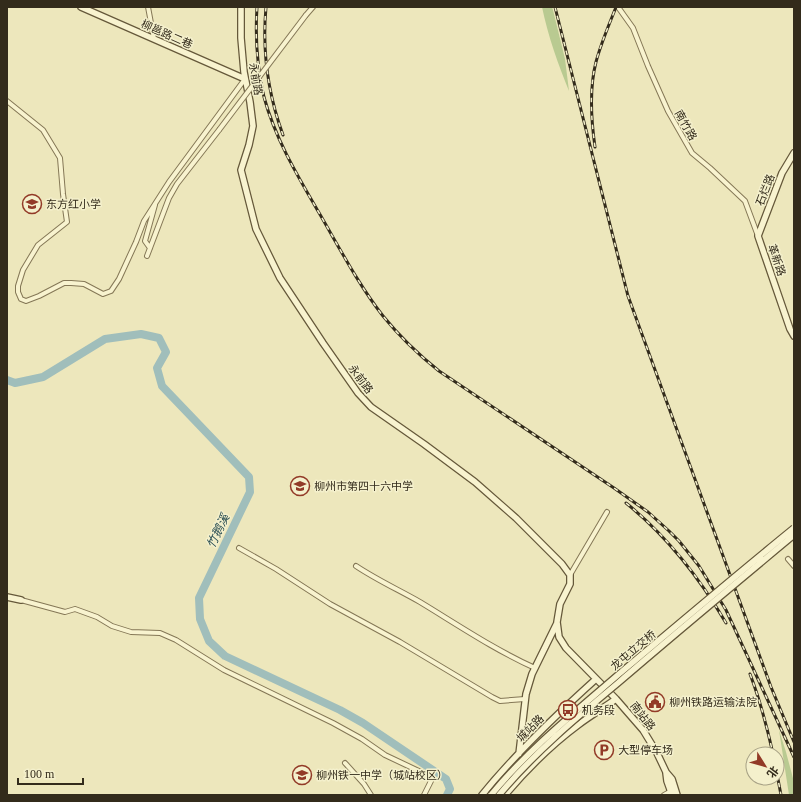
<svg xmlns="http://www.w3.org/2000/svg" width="801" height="802" font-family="'Times New Roman','Noto Sans SC',serif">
<rect width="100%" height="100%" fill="#ede7bc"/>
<path fill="#b9ca91" d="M542,7H552L553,10L565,59L569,91C558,64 548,36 542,7Z
M779,730L786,752L794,782V795H789Z"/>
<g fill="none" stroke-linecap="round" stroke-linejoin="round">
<path stroke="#a0bebb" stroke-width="8" d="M7,380L15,383L43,377L105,339L141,334L159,338L166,352L157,368L162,386L249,477L250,492L199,598L200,619L209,641L225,656L340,710L363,723L446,779L450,789L447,795"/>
<defs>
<path id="street" d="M148,7L154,39
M618,7L633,28L648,66L668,111L692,153L710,168L745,201L758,236
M306,15L313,7
M7,101L43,130L60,158L63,194L67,222L38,245L23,270L18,286V292L21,299L26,301L39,296L64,283H71L84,284L103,294L111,291L119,279L136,242L144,221L169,182L245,79
M150,248L145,241L155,205
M147,256L169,198L177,184L219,130
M239,548L276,569L330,604L400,642L492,697L500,701L525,699
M788,559L794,566
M356,566C377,580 399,590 420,602C458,625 495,650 535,668
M570,575L607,512
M21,600L65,612L75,609L97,617L112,626L131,632L160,633L176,640L224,670L333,723L362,739L385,755L423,773L431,781L424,795
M345,763L364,784L371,795
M664,795L671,791"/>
<path id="secondary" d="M81,7L245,79
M241,7V38L244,72L250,102L253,126L249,145L241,170L256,229L280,278L323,343L358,393L371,407L424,444L475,482L516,518L562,564L570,575V584L560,604L557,622L559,637L566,648L616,699L643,730L657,753L666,772L672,779L677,795
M794,153L782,173L758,236L790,329L794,336
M7,597L21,600
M519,754L526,694L532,674L557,623
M666,773L667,781L672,795
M482,795C516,753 556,715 596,679
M505,795C527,769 551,745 578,725C590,716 603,708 616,699"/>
</defs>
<use href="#street" stroke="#847756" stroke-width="6"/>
<use href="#secondary" stroke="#65583a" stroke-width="8"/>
<use href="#street" stroke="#f8f3cf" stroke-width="4"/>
<use href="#secondary" stroke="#f8f3cf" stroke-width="5.5"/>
<defs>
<path id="rail" d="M257,7C255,38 257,67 264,97C275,138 297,175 318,211C339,247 358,284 383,316C400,337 419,355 439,371L614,488L648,512L669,531L679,541L699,566L726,610L794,757
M266,7C262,51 268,94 283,135
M555,7L628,296L771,687L794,742
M595,147C591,119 589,89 596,62C601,43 609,25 616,7
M626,503C668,537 699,577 726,623
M750,674C760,700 767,727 773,754
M777,774L781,795"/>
</defs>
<use href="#rail" stroke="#332b1b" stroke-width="3"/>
<use href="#rail" stroke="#f4f0cc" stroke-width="1.5" stroke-dasharray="4.5" stroke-linecap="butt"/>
<defs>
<path id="street-bridge" d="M219,130L306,15"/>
<path id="secondary-bridge" d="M491,795C529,749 574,713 619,674C677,625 735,576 794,528
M499,795C534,753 576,718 618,683C676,633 735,584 794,535"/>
</defs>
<use href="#street-bridge" stroke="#847756" stroke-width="6" stroke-linecap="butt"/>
<use href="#secondary-bridge" stroke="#65583a" stroke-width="8" stroke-linecap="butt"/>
<use href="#street-bridge" stroke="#f8f3cf" stroke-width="4"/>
<use href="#secondary-bridge" stroke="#f8f3cf" stroke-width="5.5"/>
</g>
<defs>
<symbol id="school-ring" viewBox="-11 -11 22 22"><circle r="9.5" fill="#f4f0cc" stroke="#923a27" stroke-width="1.5"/><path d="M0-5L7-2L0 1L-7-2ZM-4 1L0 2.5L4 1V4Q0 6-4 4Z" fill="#923a27"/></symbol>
<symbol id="civic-ring" viewBox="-11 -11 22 22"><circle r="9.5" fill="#f4f0cc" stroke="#923a27" stroke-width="1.5"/><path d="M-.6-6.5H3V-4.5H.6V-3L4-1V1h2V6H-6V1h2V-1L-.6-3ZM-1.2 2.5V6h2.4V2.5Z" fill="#923a27"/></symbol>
<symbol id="bus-ring" viewBox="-11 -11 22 22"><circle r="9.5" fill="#f4f0cc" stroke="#923a27" stroke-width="1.5"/><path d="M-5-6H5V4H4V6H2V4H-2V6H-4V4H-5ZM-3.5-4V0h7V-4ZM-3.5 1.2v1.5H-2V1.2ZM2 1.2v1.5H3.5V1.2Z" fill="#923a27"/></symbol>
<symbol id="parking-ring" viewBox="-11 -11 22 22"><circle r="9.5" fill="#f4f0cc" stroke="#923a27" stroke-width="1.5"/><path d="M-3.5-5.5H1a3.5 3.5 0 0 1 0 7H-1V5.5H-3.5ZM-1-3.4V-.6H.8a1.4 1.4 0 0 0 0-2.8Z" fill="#923a27"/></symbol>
</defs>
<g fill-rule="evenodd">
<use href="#school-ring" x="21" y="193" width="22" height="22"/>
<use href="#school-ring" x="289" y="475" width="22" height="22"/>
<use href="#civic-ring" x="644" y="691" width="22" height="22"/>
<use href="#bus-ring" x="557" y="699" width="22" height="22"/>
<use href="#parking-ring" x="593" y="739" width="22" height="22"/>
<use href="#school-ring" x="291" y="764" width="22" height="22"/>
</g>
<g text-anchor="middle" stroke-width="3" stroke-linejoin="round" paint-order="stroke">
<g font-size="11" fill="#332b1b" stroke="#f4f0cc">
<text transform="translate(167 34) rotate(24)" y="4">柳邕路二巷</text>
<text transform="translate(256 79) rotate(80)" y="4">永前路</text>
<text transform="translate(686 125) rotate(61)" y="4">南竹路</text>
<text transform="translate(765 190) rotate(-69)" y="4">石烂路</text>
<text transform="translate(777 260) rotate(71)" y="4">革新路</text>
<text transform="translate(361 379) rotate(53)" y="4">永前路</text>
<text transform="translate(633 650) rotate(-40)" y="4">龙屯立交桥</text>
<text transform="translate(643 716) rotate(52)" y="4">南站路</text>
<text transform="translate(530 728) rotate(-45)" y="4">城站路</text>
</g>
<g font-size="11" fill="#332b1b" stroke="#f4f0cc" text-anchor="start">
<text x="46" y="208">东方红小学</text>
<text x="314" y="490">柳州市第四十六中学</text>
<text x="669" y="706">柳州铁路运输法院</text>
<text x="582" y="714">机务段</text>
<text x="618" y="754">大型停车场</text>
<text x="316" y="779">柳州铁一中学（城站校区）</text>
</g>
<g font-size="12" font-style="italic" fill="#2a4e53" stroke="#f4f0cc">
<text transform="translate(218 531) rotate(-64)" y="4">竹鹅溪</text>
</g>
</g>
<rect width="801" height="802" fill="none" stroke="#332b1b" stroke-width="16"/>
<g transform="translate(765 766) rotate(127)"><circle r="19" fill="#f4f0cc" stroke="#a7a185"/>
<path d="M0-3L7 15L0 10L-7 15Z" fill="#923a27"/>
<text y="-6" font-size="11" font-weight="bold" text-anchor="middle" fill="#332b1b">北</text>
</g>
<path d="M18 778v6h65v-6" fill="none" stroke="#332b1b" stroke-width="2"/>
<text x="24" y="778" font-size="12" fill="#332b1b" stroke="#f4f0cc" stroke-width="3" paint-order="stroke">100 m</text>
</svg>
